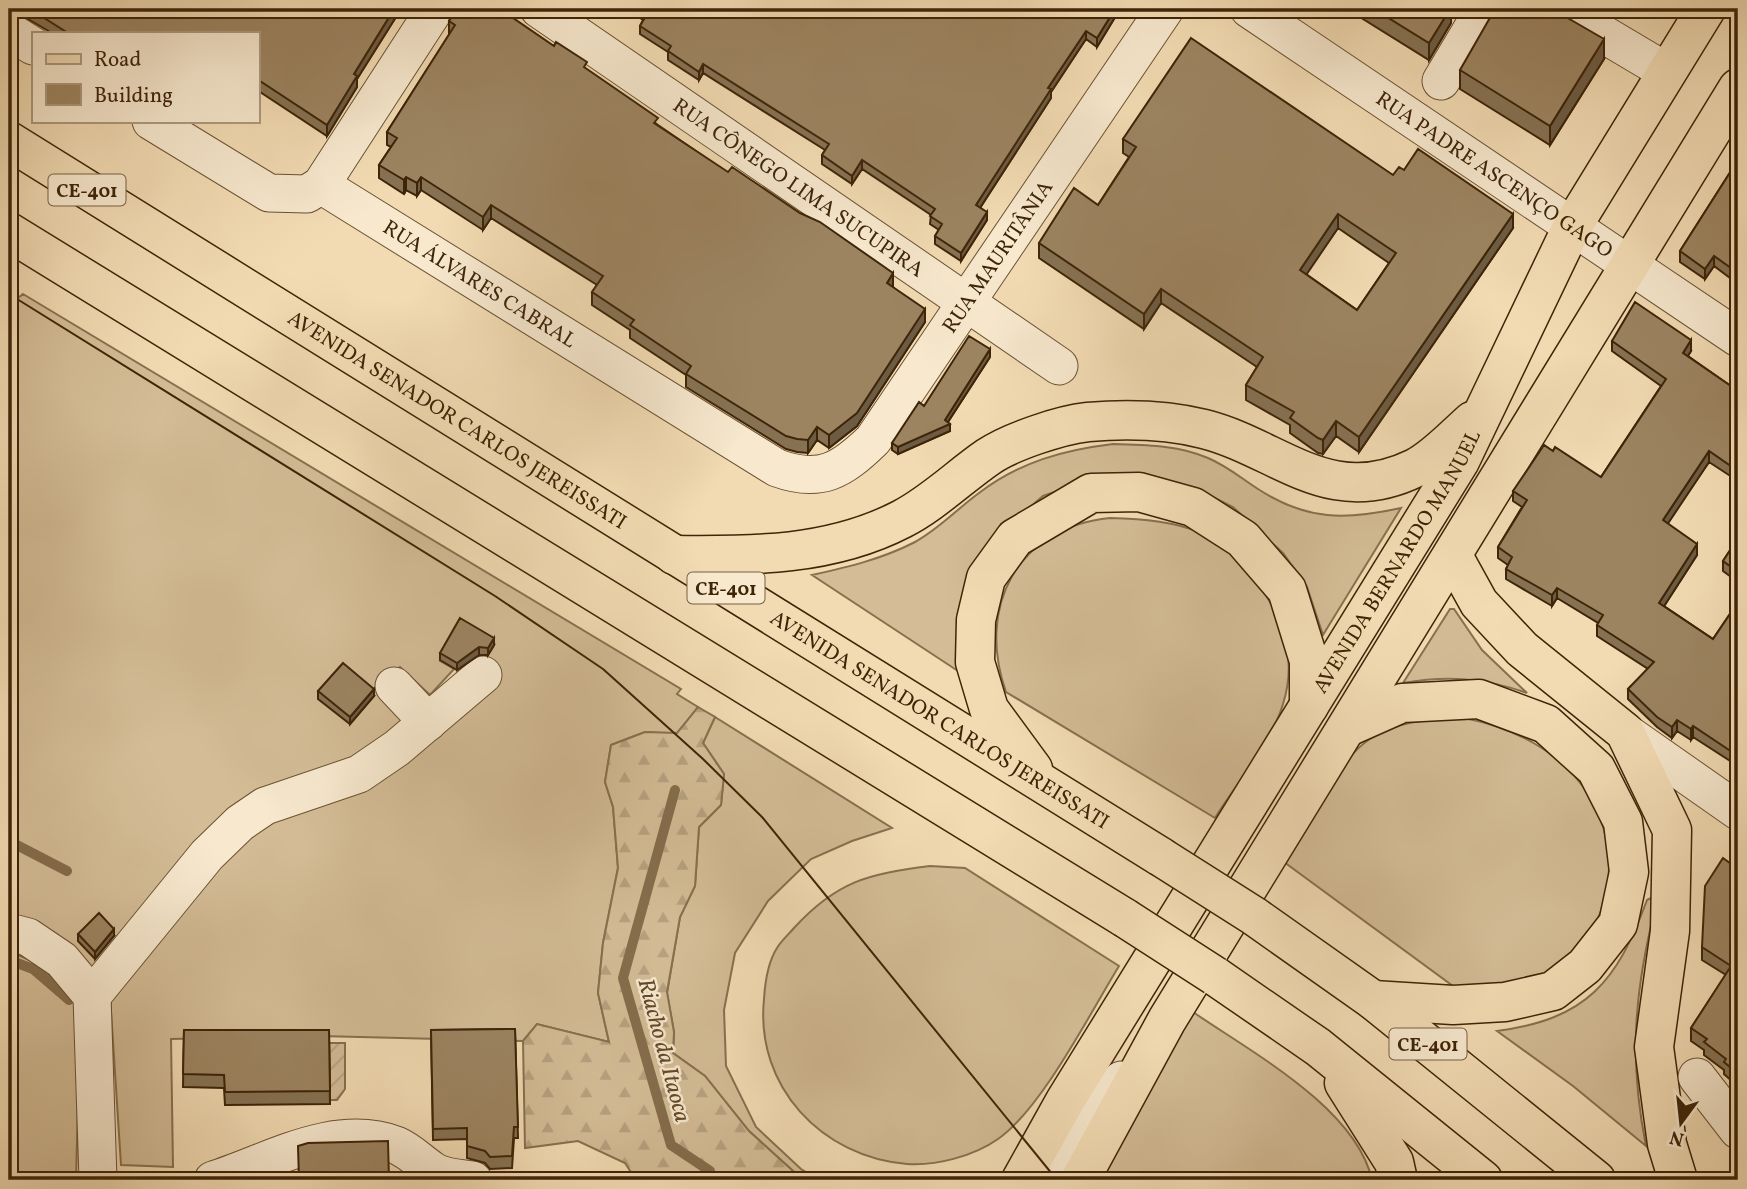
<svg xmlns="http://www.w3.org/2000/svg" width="1747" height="1189" font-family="Vollkorn,serif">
<defs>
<pattern id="forest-firs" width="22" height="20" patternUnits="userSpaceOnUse" patternTransform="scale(1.75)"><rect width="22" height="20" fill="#d3bc96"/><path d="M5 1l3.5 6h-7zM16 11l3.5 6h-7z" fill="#b6a180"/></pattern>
<pattern id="garden-furrows" width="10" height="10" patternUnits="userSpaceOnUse" patternTransform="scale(1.75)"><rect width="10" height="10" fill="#d3bc96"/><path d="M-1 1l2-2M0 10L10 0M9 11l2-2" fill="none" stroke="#b6a180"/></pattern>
</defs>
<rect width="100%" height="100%" fill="#f2dbb3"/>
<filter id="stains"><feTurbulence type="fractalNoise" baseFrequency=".00286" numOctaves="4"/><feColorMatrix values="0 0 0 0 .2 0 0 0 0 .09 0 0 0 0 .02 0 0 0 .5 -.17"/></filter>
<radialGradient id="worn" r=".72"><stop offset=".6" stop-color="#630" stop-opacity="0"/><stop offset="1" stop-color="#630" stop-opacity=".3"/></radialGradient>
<path fill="#d3bc96" stroke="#88704f" stroke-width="2" d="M23,294L681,689L677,694L698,707L677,734L645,732L611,745L605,782L613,807L618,868L603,943L598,993L609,1042L537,1024L523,1041L320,1036L171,1039L173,1167L121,1165L110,995L219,853L266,816L327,797L369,774L491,677L481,666L493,647L459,628L440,661L454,669L430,695L400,667L380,691L406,715C379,779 304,767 258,799C220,824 186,859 157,894C146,908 139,925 127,938C117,950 103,959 92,970L73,952L9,919V305Z
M1113,444C1145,445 1179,445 1208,458C1227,466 1241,478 1258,489C1307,521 1346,520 1401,508L1323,635L1307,587L1283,553L1233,507L1197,489H1063L1043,496L1000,533L961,673L812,575C848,567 882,559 915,542C939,529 957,509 979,493C1020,462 1063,450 1113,444Z
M1110,518C1142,519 1174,521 1204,534C1218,539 1231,553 1241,563C1277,602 1300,651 1283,704C1272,742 1236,784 1215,818L1006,692C976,607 1017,527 1110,518Z
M1450,609H1454L1482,650L1527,693C1484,678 1448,675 1403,683Z
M715,717L892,828L852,841L811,859L768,901L735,953L724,1010L726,1066L756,1127L801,1169L819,1180H803L749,1131L705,1076L673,1053L674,1032L667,993L680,917L695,886L699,827L721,805L724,774L703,743Z
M1464,718C1512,727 1561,751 1588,794C1626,855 1612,933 1551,972C1543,977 1530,979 1520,981C1493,988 1481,992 1453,986L1284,862C1304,830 1334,768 1362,745C1390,721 1429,719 1464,718Z
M930,866L965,868L1119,966C1089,1015 1042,1108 998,1139C974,1156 936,1166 907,1164C822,1157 755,1087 764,999C765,983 768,962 777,948C781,941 789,934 794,928C836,882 869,873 930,866Z
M1651,898L1655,909C1634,993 1629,1061 1646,1146L1573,1086L1497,1031C1587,1019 1617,982 1647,900Z
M9,951L32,961L76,999L80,1020L76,1180H9Z
M1193,1012C1251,1052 1356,1108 1372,1180H1095Z"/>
<path fill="url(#forest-firs)" stroke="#88704f" stroke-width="2" d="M698,707L715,717L703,743L724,774L721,805L699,827L695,886L680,917L667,992L674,1032L673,1053L705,1076L749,1131L803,1180H636L625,1163L578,1141L525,1148L523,1041L537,1024L609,1042L598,993L603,943L618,868L613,807L605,782L611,745L645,732L677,733Z"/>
<path fill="url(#garden-furrows)" stroke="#88704f" stroke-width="2" d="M329,1043H345V1089L337,1100H330Z"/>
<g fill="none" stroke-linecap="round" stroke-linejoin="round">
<path stroke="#856d4c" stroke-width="10" d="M675,790L623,978L671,1145L710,1171L711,1180
M9,841L67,871
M9,960L33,969L69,1000"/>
<defs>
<g id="minor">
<path id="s1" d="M539,9L1059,366"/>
<path id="s2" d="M1249,9L1738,338"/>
<path d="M1561,9L1667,72"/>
<path d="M9,31L33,46"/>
<path d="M1441,81L1484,9"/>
<path d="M151,121L269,193L307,194L321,185L435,9"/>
<path id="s3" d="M321,185L777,468C821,484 842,470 873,440L1165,9"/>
<path d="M394,686L428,722"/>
<path d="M1625,732L1738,811"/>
<path d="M9,932L28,937L62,960L92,996L98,1180"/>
<path d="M92,996L207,855L240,823L265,806L359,774L397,748L483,675"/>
<path d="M1697,1077L1738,1130"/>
<path d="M213,1180C270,1162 334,1122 396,1145C410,1151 419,1161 432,1170C443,1178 460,1178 473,1180"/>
<path d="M1047,1180L1121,1080"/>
</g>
<g id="major">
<path id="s4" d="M9,141L1161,857"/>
<path d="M9,232L1125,918"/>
<path d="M674,555C752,556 831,556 902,519C933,503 959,477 988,457C1010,442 1060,425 1088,422C1124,419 1168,420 1204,429C1279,448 1329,510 1415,468C1435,458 1455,436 1472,421"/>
<path d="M1453,556L1479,603L1522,649L1625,732L1672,830L1670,931L1654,1047L1667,1144L1678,1180"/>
<path d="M1348,727L1402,703L1479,699L1546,724L1596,769L1623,822L1629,872L1618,924L1585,966L1553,991L1505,1002L1453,1005L1373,1000"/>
<path d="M1033,769L989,709L975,662L976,620L986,578L1015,538L1091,493L1139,492L1193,507L1243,539L1287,590L1309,661V706"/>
<path d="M1254,916L1373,1000L1596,1180"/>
<path d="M1215,976L1318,1047L1483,1180"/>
<path d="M1344,1083L1394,1162L1398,1180"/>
<path id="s5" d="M1021,1180L1065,1101L1460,461L1572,227L1706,9"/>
<path d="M1080,1180L1167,1020L1738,88"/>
</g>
</defs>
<use href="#minor" stroke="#6b5233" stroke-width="39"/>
<use href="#major" stroke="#3e2508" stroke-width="41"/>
<use href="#minor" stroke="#f7e8ce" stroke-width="37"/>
<use href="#major" stroke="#f2dbb3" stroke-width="38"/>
<path stroke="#3e2508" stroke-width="2" d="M9,294L495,596L603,669L703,759L762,817L1057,1180"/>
<defs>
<path id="major-bridge" d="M1161,857L1254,916
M1125,918L1215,976"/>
</defs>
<use href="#major-bridge" stroke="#3e2508" stroke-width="41" stroke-linecap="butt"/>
<use href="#major-bridge" stroke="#f2dbb3" stroke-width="38"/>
</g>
<path fill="#867253" stroke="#3e2508" stroke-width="2" fill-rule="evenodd" d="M11,9H401L357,79V87L327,136L257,90V33H52Z
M627,9H1120L1097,47L1086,39L1051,92V98L980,208L987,220L961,261L935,244V236L939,230L930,224L931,215L862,169L852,184L822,164V155L825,150L703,73L699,80L668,60V52L640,34V26L643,20Z
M1347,9H1451V23L1429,60Z
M449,21L587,70L658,125L893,286V287L925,322L857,426L829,448L817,440L808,453L797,452L786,449L686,387V375L630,338V330L592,305V292L597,285L491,218L483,230L421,190L417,196L406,190L404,194L379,178V165L391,147L387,145V132L449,35Z
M1604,59L1550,145L1460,89V70Z
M1123,139L1393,175L1513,228L1359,452L1336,436L1323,454L1318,453L1290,433V425L1246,400V385L1257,367L1161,303L1144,329L1039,258V243L1098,205L1129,157L1123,153ZM1338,228L1389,263L1357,310L1306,274Z
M1738,160V284L1714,266L1705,279L1680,262V251Z
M1612,341L1691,351L1688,356L1738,391V481L1709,462L1667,523L1697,555L1664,606L1713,639L1738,602V766L1693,737L1691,740L1677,731L1672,738L1657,727L1628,699V689L1648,669L1597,636V625L1598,623L1557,598L1552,606L1506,579V569L1508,565L1498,558V547L1522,507L1513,501V491L1601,477L1661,386L1612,351Z
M990,357L948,422L950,431L898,454L892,450V443L924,406Z
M1738,538V582L1723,571V561Z
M494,645L488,655H479L457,670L440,660V653Z
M318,691L374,696L350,724L318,699Z
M1738,863V1091L1734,1087V1083L1724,1074V1070L1704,1055V1050L1691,1041V1028L1726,975L1702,960V947L1734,866Z
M78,934L114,936L95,959L78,941Z
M515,1029L518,1138H514L512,1168L490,1169L485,1163L467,1158V1139L433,1140L431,1030Z
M184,1030H329L330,1104L225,1105L224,1088L183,1087Z"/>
<path fill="#6d5c44" stroke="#3e2508" stroke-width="2" d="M394,9H401L357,79V87L327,136V125L354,74Z
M1115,9H1120L1097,47V38Z
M1450,9H1451V23L1429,60V43Z
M1086,31V39L1051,92V98L976,214V205L1048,88Z
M1604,39V59L1550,145V126Z
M703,64V73L699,80V72Z
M862,160V169L852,184V176Z
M406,177V190L404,194V180Z
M421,177V190L417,196V183Z
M491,205V218L483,230V217Z
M987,212V220L961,261V253Z
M1338,214V228L1300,284V270Z
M1513,214V228L1359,452V437Z
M1714,256V266L1705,279V269Z
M893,273V286L887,296V283Z
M1161,289V303L1144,329V314Z
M925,309V322L857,426L829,448V435Z
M1691,340V351L1683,363V353Z
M990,349V357L946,425L950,424V431L898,454V447L945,420Z
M1336,421V436L1323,454V440Z
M817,427V440L808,453V440Z
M1709,451V462L1663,531V520Z
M1697,544V555L1659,614V603Z
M1557,588V598L1552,606V595Z
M494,638V645L488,655V648Z
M479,647V655L457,670V663Z
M374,689V696L350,724V717Z
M1677,720V731L1672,738V727Z
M1693,726V737L1691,740V729Z
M114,929V936L95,959V952Z"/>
<path fill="#9c8461" stroke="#3e2508" stroke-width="2" fill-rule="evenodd" d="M30,9H394L354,74L357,76L327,125L257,79V33H68Z
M457,9H500L554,46L556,42L587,62L584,67L658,118L654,123L728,172L732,167L800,213L820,222L893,273L887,283L925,309L857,413L829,435L817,427L808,440L797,439L786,436L686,374L691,366L630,325L634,320L592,292L603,276L491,205L483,217L421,177L417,183L406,177L404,180L379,165L397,138L387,132L455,25L449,21Z
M639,9H1115L1097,38L1086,31L1048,88L1051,89L976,205L987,212L961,253L935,236L942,224L930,216L935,209L862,160L852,176L822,155L829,144L703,64L699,72L668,51L671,46L640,26L647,14Z
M1374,9H1450L1429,43Z
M1495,9H1552L1604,39L1550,126L1460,70Z
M1191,38L1393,175L1399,167L1404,170L1418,149L1513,214L1359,437L1336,421L1323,440L1318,438L1290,418L1294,412L1246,385L1263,357L1161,289L1144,314L1039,243L1074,188L1098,205L1136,147L1123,139ZM1338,214L1396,253L1357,310L1300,270Z
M1738,160V273L1714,256L1705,269L1680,251Z
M1635,302L1691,340L1683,353L1738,391V471L1709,451L1663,520L1697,544L1659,603L1713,639L1738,602V756L1693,726L1691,729L1677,720L1672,727L1657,717L1628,689L1654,662L1597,625L1603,615L1557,588L1552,595L1506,569L1512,557L1498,547L1527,500L1513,491L1544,445L1553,451L1555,447L1601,477L1666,379L1612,341Z
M969,336L990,349L945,420L950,424L898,447L892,443L919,402L924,406Z
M1738,538V572L1723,561Z
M460,618L494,638L488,648L479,647L457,663L440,653Z
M343,663L374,689L350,717L318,691Z
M1723,858L1734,866L1737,862L1738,863V1078L1734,1075L1736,1072L1724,1062L1726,1059L1704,1042L1707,1039L1691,1028L1731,966L1702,947L1705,886Z
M99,913L114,929L95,952L78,934Z
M515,1029L518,1127H514L512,1156L490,1157L485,1151L467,1146V1128L433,1129L431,1030Z
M184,1030H329L330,1091L225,1092L224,1075L183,1074Z
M388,1141L389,1180H299L298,1146L308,1143Z"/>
<g text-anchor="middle" stroke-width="5" stroke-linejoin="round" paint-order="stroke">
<g fill="#f7e8ce" stroke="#766043" stroke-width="2">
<rect x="48.5" y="174.5" width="77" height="31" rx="5"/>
<rect x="687.5" y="572.5" width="77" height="31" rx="5"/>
<rect x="1389.5" y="1028.5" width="77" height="31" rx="5"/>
</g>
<g font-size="19" font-weight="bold" fill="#3e2508">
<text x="87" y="197">CE-401</text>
<text x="726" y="595">CE-401</text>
<text x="1428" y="1051">CE-401</text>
</g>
<g font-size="21" fill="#3e2508" stroke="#f7e8ce">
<text dy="7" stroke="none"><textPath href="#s2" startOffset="296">RUA PADRE ASCENÇO GAGO</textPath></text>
<text dy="7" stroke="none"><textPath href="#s1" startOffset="315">RUA CÔNEGO LIMA SUCUPIRA</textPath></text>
<text dy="7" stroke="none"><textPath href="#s3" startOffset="866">RUA MAURITÂNIA</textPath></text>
<text dy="7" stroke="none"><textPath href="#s3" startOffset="187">RUA ÁLVARES CABRAL</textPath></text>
<text dy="7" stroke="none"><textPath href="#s4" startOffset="528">AVENIDA SENADOR CARLOS JEREISSATI</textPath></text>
<text dy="7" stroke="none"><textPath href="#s5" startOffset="724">AVENIDA BERNARDO MANUEL</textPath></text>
<text dy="7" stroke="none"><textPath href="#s4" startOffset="1096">AVENIDA SENADOR CARLOS JEREISSATI</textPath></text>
</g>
<g font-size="23" font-style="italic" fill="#62492a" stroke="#f7e8ce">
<text transform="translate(665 1050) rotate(75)" y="8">Riacho da Itaoca</text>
</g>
</g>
<rect width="1747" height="1189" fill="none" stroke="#f2dbb3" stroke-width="35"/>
<rect x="10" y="10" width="1726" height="1168" fill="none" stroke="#3e2508" stroke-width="3.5"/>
<rect x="18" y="18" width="1712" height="1154" fill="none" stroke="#3e2508" stroke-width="2"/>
<rect x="32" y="32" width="228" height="91" fill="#f7e8ce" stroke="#ad9a7f" stroke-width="2"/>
<rect x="46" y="54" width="35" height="10" fill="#f2dbb3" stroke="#ad9a7f" stroke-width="2"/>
<text x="94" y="66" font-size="21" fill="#3e2508">Road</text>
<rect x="46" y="84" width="35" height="21" fill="#9c8461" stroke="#ad9a7f" stroke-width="2"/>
<text x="94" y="102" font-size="21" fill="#3e2508">Building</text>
<g transform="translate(1681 1123) rotate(195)" stroke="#f7e8ce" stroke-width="5" paint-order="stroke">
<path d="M0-5L12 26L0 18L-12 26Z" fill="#3e2508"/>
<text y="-10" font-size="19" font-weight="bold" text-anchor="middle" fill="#3e2508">N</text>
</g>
<rect width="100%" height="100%" filter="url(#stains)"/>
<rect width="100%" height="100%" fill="url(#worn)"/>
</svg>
